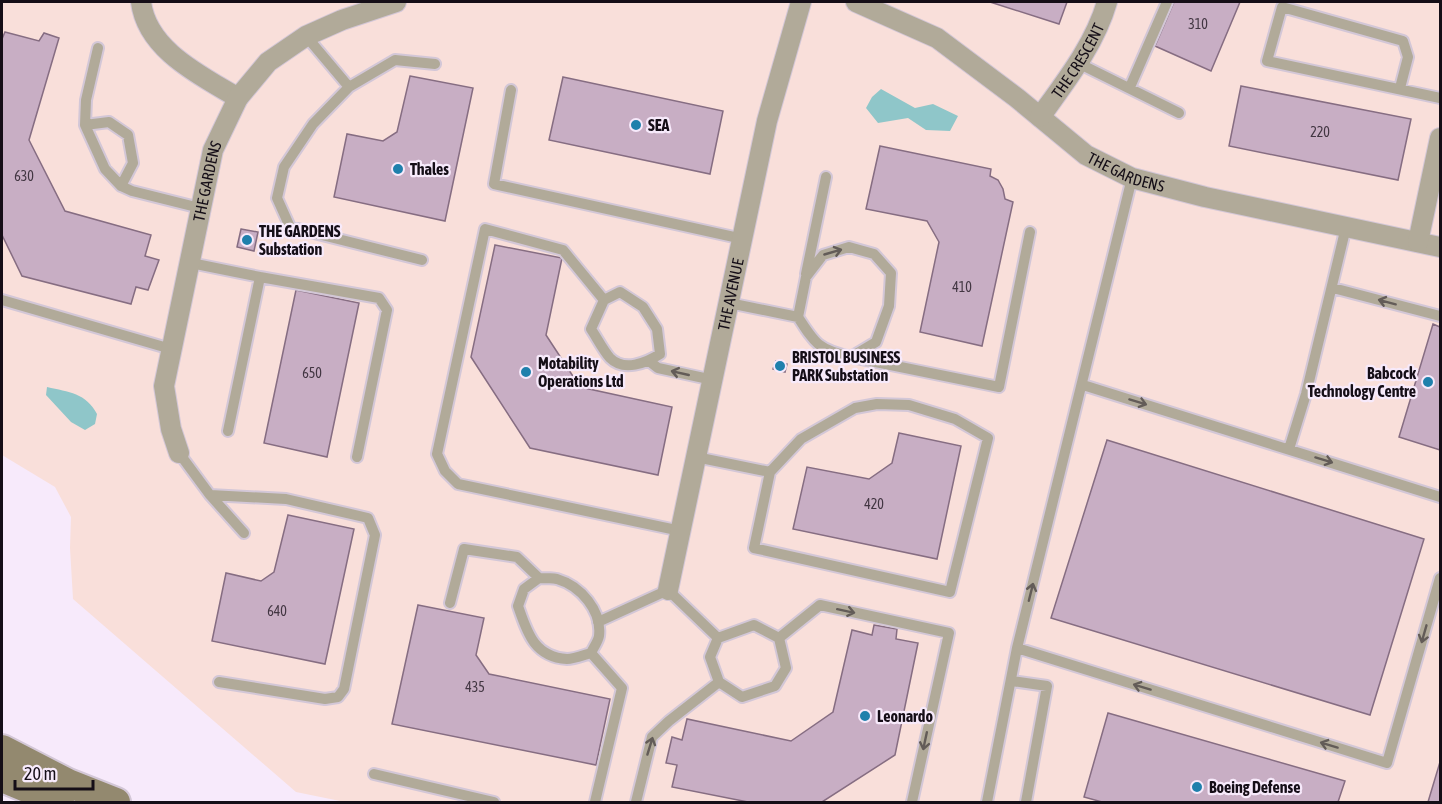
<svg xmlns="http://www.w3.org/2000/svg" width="1442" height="804" font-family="'Asap Condensed',sans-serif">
<rect width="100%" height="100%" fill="#f7eafb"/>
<path fill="#f9dfda" d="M2,2H1440V802H345L296,792L73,599L70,548L71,517L55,487L2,455Z"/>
<path fill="#8fc6c9" d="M881,89L915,108L933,104L958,116L950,131L926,130L908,118L878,123L866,108L872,97Z
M47,387C69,392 86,393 97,414L95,424L85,430L71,422L46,395Z"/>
<path fill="#c8aec4" stroke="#866d82" stroke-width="1.5" d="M990,2H1067L1059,24Z
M1174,2H1240L1211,71L1155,46Z
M5,32L39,41L44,33L59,38L29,140L65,211L151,235L145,256L159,260L148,290L136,287L131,304L22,276L2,235V39Z
M410,76L473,88L445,221L334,197L347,134L383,141L397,132Z
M563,77L723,111L710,174L549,140Z
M1241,86L1411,119L1398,180L1229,146Z
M880,146L991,169L990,176L998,180L1003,189L1005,199L1013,202L982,346L920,332L939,242L927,221L866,209Z
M241,229L258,232L254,251L237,247Z
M495,245L562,258L546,335L580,387L672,407L658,475L530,448L471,357Z
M296,290L359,303L327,457L264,443Z
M1433,324L1440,327V450L1399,437Z
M776,361L787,364L785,372L773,369Z
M899,433L961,446L937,559L793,529L807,467L869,479L892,463Z
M1107,440L1424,539L1370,715L1051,618Z
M288,515L354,529L325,664L212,641L226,573L261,581L274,572Z
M418,605L484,618L476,655L489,674L610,699L596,765L392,724Z
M874,625L897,629L896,639L918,643L895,755L822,802H748L672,787L677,765L666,763L672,737L682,740L687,719L791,741L833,712L852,630L872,635Z
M1108,713L1345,781L1338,802H1102L1084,797Z
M1440,762V802H1428Z"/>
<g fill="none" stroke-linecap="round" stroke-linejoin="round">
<defs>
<path id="lane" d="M306,36L349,87
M98,48L86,100L85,125L105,169L121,186L132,191L200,208
M1078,63L1179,113
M1130,87L1167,2
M1400,88L1408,57L1403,41L1282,7L1267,61L1440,98
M511,90L494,184L743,239
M85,125L109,122L128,135L133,163L121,186
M422,260L290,227L277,198L284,167L313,124L349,87L395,60L435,64
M191,263L260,277L379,298L387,310L357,457
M806,274L826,177
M1333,288L1440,316
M620,292L643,307L657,329L660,354C646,363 624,372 610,358C603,350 597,338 591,329L604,300Z
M2,300L171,349
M604,300L563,250L485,229L437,454L445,471L458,484L681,531
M729,303L798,317C815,344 819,350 851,357L876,342L889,306L891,273L874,254L849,247L823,255L806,277L798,317
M851,357L999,387L1030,232
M649,361L658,368L713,380
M1083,385L1440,497
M877,404L909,405L955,419L988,438L950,592L754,548L770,472L801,439L855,408Z
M228,431L260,277
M1289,449L1306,394L1346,227
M179,453L210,495L244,533
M696,457L770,472
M210,495L286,499L368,518L375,535L344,689L338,697L325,699L219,682
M539,578C544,578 552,578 557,579C581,586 602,611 599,636C598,642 593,648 591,653C584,655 574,659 567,659C534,657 527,632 518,606L524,589Z
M450,603L464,549L517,557L539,578
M598,622L668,590L718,638
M754,625L779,638L786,668L775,686L742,697L719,682L710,657L718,638Z
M779,638L820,605L949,633L912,802
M1017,648L1387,763L1440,578
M591,653L622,688L595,802
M1012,681L1047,686L1026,802
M374,774L494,802
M636,802L652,737L669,721L719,682
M987,802L1017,648L1132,178"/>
<g id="street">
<path d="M141,2C147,50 200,75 238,98"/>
<path id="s1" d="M856,2L937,38L1017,98L1086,155L1132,178L1205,197L1440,247"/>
<path id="s2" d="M1040,117C1066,81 1095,44 1107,2"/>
<path d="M1418,242L1440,138"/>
<path id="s3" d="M179,453L171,429L164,386L213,150L238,98L268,62L306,36L342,20L396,2"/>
<path id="s4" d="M668,590L767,121L801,2"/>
</g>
<path id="secondary" d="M2,749L68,783L116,802
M2,778L60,802"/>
</defs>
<use href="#lane" stroke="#d3c7d7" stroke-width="14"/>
<use href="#street" stroke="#d3c7d7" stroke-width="22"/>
<use href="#secondary" stroke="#d3c7d7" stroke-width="32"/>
<use href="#lane" stroke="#b1aa99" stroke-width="10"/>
<use href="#street" stroke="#b1aa99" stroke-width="20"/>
<use href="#secondary" stroke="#93896f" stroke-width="28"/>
</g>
<defs><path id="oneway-shaft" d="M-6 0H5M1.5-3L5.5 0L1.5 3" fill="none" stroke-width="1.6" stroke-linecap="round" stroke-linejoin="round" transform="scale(1.5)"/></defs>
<g stroke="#635c58">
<use href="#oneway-shaft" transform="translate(833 252) rotate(-16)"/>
<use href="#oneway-shaft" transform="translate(1387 302) rotate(-165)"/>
<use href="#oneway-shaft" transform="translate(680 373) rotate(-167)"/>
<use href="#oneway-shaft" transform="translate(1138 402) rotate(17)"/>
<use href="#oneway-shaft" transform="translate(1324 460) rotate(17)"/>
<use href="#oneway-shaft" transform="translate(1031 592) rotate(-76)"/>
<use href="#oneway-shaft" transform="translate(846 611) rotate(12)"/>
<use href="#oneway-shaft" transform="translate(1424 634) rotate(106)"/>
<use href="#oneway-shaft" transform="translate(1142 687) rotate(-163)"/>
<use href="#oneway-shaft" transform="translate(925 741) rotate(102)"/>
<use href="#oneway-shaft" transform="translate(1329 745) rotate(-163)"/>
<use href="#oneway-shaft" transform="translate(650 746) rotate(-73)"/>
</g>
<g fill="#1f80ac" stroke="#f7eafb" stroke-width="2">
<circle cx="636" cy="125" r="6"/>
<circle cx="398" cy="169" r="6"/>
<circle cx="247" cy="240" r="6"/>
<circle cx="780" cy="366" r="6"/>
<circle cx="526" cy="372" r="6"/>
<circle cx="1428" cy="382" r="6"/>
<circle cx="865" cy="716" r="6"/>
<circle cx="1197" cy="787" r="6"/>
</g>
<g text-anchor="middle" stroke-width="4.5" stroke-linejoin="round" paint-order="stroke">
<g font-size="14" fill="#423642">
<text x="1198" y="29">310</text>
<text x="1320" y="137">220</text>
<text x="24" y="181">630</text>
<text x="962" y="292">410</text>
<text x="312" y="378">650</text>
<text x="874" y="509">420</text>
<text x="277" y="616">640</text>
<text x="475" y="692">435</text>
</g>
<g font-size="16" fill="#150e17" stroke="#f7eafb">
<text dy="6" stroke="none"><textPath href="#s2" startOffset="68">THE CRESCENT</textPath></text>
<text dy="6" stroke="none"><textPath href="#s1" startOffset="322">THE GARDENS</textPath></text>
<text dy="6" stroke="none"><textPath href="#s3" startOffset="278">THE GARDENS</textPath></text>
<text dy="6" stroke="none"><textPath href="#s4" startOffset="302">THE AVENUE</textPath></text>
</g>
<g font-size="16" font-weight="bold" fill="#150e17" stroke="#f7eafb" text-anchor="start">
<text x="648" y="131">SEA</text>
<text x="410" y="175">Thales</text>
<text x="259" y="237">THE GARDENS<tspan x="259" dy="18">Substation</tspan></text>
<text x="792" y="363">BRISTOL BUSINESS<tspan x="792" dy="18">PARK Substation</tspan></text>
<text x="538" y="369">Motability<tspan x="538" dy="18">Operations Ltd</tspan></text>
<text x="1416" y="379" text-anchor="end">Babcock<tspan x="1416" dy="18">Technology Centre</tspan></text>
<text x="877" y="722">Leonardo</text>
<text x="1209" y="793">Boeing Defense</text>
</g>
</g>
<rect width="1442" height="804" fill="none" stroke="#150e17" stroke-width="6"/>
<path d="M15 780v9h78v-9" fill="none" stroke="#150e17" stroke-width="3"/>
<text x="24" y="780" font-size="18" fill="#150e17" stroke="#f7eafb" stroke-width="4.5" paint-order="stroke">20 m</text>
</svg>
